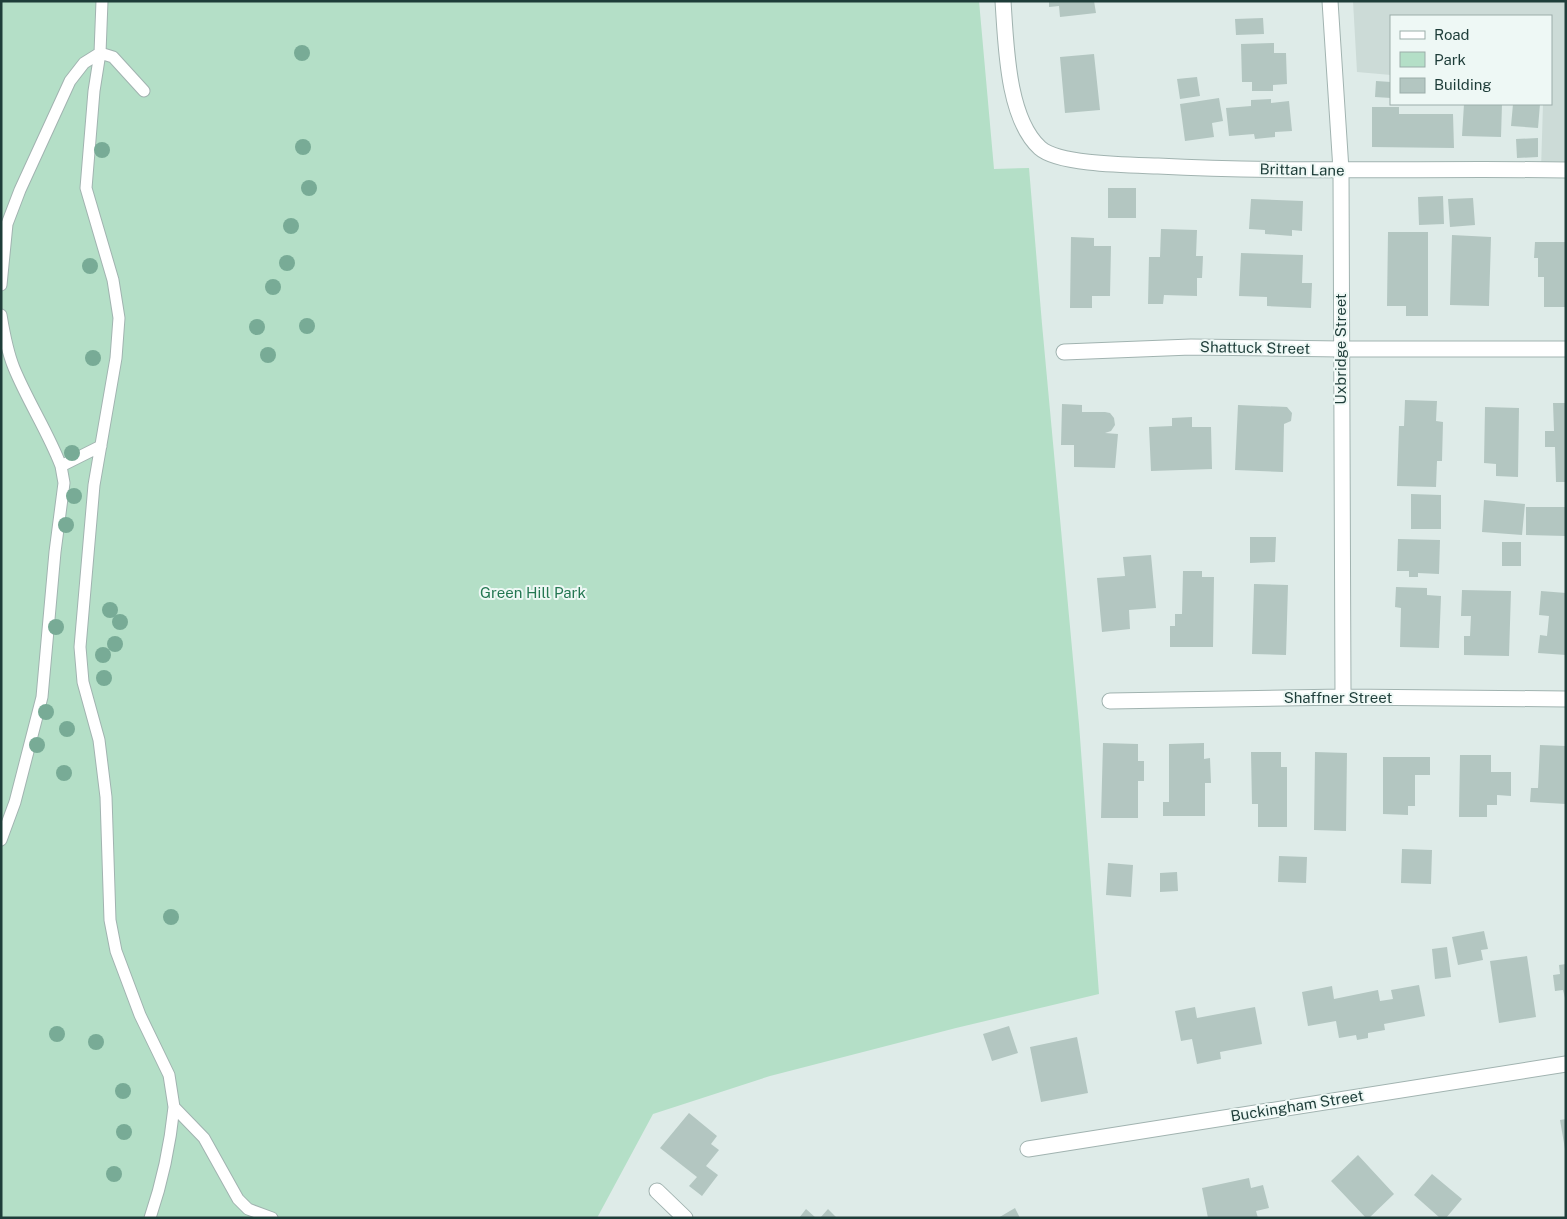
<svg xmlns="http://www.w3.org/2000/svg" width="1567" height="1219" font-family="'Public Sans',sans-serif">
<rect width="100%" height="100%" fill="#deebe8"/>
<path fill="#ccdbd7" d="M1353,1H1566V170H1541L1543,104H1551V16H1391V75L1357,72Z"/>
<path fill="#b4dfc7" d="M1,1H979L994,169L1029,168L1042,324L1079,724L1099,994L956,1028L770,1076L653,1114L597,1218H1Z"/>
<path fill="#b3c6c1" d="M1049,1H1094L1096,13L1060,17L1059,6L1049,7Z
M1263,18L1264,34L1236,35L1235,19Z
M1274,43V53H1286L1287,84L1273,85V91H1252V82H1242L1241,44Z
M1094,54L1100,110L1065,113L1060,57Z
M1197,77L1200,96L1180,99L1177,79Z
M1376,81L1391,82V98L1375,97Z
M1219,98L1223,121L1212,123L1214,137L1185,141L1180,104Z
M1271,99V103L1289,101L1292,131L1275,132V137L1255,139L1254,134L1229,136L1226,108L1251,106V100Z
M1464,104H1502L1501,137L1462,136Z
M1513,104H1540L1538,128L1511,126Z
M1372,107H1399V114H1453L1454,148L1372,147Z
M1538,138V157L1517,158L1516,139Z
M1108,188H1136V218H1108Z
M1443,196L1444,224L1419,225L1418,197Z
M1473,198L1475,225L1450,227L1448,199Z
M1251,199L1303,201L1302,231L1292,230V236L1265,234V230L1249,229Z
M1161,229L1197,230L1196,256H1203L1202,278H1197V296L1164,295L1163,304H1148L1149,257H1160Z
M1388,232H1428V316H1406V306H1387Z
M1452,235L1491,237L1489,306L1450,305Z
M1071,237L1094,238V246H1111L1110,296H1092V308H1070Z
M1535,242H1566V307H1544V277H1538V258H1534Z
M1241,253L1303,255L1302,283H1312L1311,308L1267,306V297L1239,296Z
M1405,400L1437,401L1436,421L1443,422L1442,461H1437L1436,487L1397,486L1399,426H1404Z
M1553,403H1566V482H1556L1555,447H1545V431H1554Z
M1062,404L1082,405V412H1105L1110,413L1114,418L1115,425L1111,431L1105,433L1118,434L1115,468L1074,467V445H1061Z
M1238,405L1287,407L1292,413L1291,421L1284,424L1283,472L1235,470Z
M1485,407L1519,408L1518,477L1496,476V464L1484,463Z
M1192,417V427H1211L1212,469L1151,471L1149,427L1172,426V418Z
M1411,494L1441,495V529H1411Z
M1484,500L1525,504L1522,535L1482,532Z
M1526,507H1566V536L1526,535Z
M1250,537H1276L1275,562L1250,563Z
M1398,539L1440,540L1439,574L1418,573V577H1409V571H1397Z
M1502,542H1521V566H1502Z
M1151,555L1156,608L1129,610L1130,629L1102,632L1097,578L1125,576L1123,557Z
M1183,571H1202V577H1214L1213,647H1170V626H1175V614H1182Z
M1254,584L1288,585L1286,655L1252,654Z
M1396,587L1427,588V595L1441,596L1439,648L1400,647L1401,608L1395,607Z
M1462,590L1511,591L1509,656L1464,655V636H1470L1471,616H1461Z
M1541,591L1566,593V655L1538,653L1540,635L1547,636L1549,616L1539,615Z
M1103,743L1138,744V761H1144V781H1138V818H1101Z
M1204,743V759L1210,758L1211,783H1205V816H1163V802H1169V744Z
M1540,745L1566,746V804L1530,802L1531,788H1538Z
M1251,752H1281V767H1287V827H1258V804H1252Z
M1315,752L1347,753L1346,831L1314,830Z
M1460,755H1491V772H1511V796L1497,795V805H1487V817H1459Z
M1383,757H1430V775H1415V806H1408V815L1383,814Z
M1402,849L1432,850L1431,884L1401,883Z
M1279,856L1307,857L1306,883L1278,882Z
M1108,863L1133,865L1131,897L1106,895Z
M1177,872L1178,891L1160,892V873Z
M1484,931L1488,949L1481,950L1483,960L1458,965L1452,937Z
M1447,947L1451,977L1435,979L1432,949Z
M1527,956L1536,1017L1499,1023L1490,961Z
M1566,964V998H1565L1563,990L1555,991L1553,975L1560,974L1559,965Z
M1419,985L1425,1016L1384,1024L1385,1030L1368,1033V1038L1357,1040L1356,1035L1339,1038L1336,1021L1308,1026L1302,992L1332,986L1334,999L1378,990L1380,1001L1393,999L1391,990Z
M1195,1007L1197,1018L1255,1007L1262,1044L1220,1052L1221,1059L1197,1064L1192,1039L1181,1041L1175,1011Z
M1009,1026L1018,1053L992,1061L983,1034Z
M1077,1037L1088,1093L1041,1102L1030,1047Z
M689,1113L717,1136L711,1144L719,1150L706,1166L718,1175L702,1196L689,1186L697,1177L660,1148Z
M1566,1119V1149H1565L1560,1120Z
M1358,1155L1394,1194L1369,1218H1366L1331,1181Z
M1432,1174L1462,1199L1446,1218H1440L1414,1195Z
M1249,1178L1251,1188L1263,1185L1269,1208L1256,1211L1258,1218H1208L1202,1188Z
M1015,1208L1020,1218H998Z
M806,1209L816,1218H799Z
M828,1209L837,1218H820Z"/>
<g fill="none" stroke-linecap="round" stroke-linejoin="round">
<defs>
<path id="lane" d="M144,91L113,57L100,53L94,91L86,188L113,280L119,318L116,358L94,485L80,647L83,682L99,740L106,797L110,920L116,951L140,1015L169,1075L174,1107
M1,285L7,224L20,190L70,81L84,63L100,53L102,1
M1,315C4,333 7,351 14,368C28,402 48,432 61,466L101,446
M1,840L15,802L42,697L55,552L64,483L61,466
M150,1218C163,1180 170,1146 174,1107L204,1138L238,1199L248,1209L272,1218"/>
<path id="street" d="M1003,1C1006,44 1007,118 1040,148C1059,165 1132,165 1158,166C1294,173 1430,168 1566,170
M1330,1L1341,170L1343,697
M1064,352L1191,347L1341,349H1566
M1110,701L1343,697L1566,699
M1028,1149L1566,1064
M657,1191L685,1218"/>
</defs>
<use href="#lane" stroke="#a1b3b0" stroke-width="13"/>
<use href="#street" stroke="#a1b3b0" stroke-width="17"/>
<use href="#lane" stroke="#fff" stroke-width="11"/>
<use href="#street" stroke="#fff" stroke-width="15"/>
</g>
<g fill="#78ab96">
<circle cx="302" cy="53" r="8"/>
<circle cx="303" cy="147" r="8"/>
<circle cx="102" cy="150" r="8"/>
<circle cx="309" cy="188" r="8"/>
<circle cx="291" cy="226" r="8"/>
<circle cx="287" cy="263" r="8"/>
<circle cx="90" cy="266" r="8"/>
<circle cx="273" cy="287" r="8"/>
<circle cx="307" cy="326" r="8"/>
<circle cx="257" cy="327" r="8"/>
<circle cx="268" cy="355" r="8"/>
<circle cx="93" cy="358" r="8"/>
<circle cx="72" cy="453" r="8"/>
<circle cx="74" cy="496" r="8"/>
<circle cx="66" cy="525" r="8"/>
<circle cx="110" cy="610" r="8"/>
<circle cx="120" cy="622" r="8"/>
<circle cx="56" cy="627" r="8"/>
<circle cx="115" cy="644" r="8"/>
<circle cx="103" cy="655" r="8"/>
<circle cx="104" cy="678" r="8"/>
<circle cx="46" cy="712" r="8"/>
<circle cx="67" cy="729" r="8"/>
<circle cx="37" cy="745" r="8"/>
<circle cx="64" cy="773" r="8"/>
<circle cx="171" cy="917" r="8"/>
<circle cx="57" cy="1034" r="8"/>
<circle cx="96" cy="1042" r="8"/>
<circle cx="123" cy="1091" r="8"/>
<circle cx="124" cy="1132" r="8"/>
<circle cx="114" cy="1174" r="8"/>
</g>
<g text-anchor="middle" stroke-width="4" stroke-linejoin="round" paint-order="stroke">
<g font-size="15" fill="#1e3d39" stroke="#eef8f5">
<text transform="translate(1302 170) rotate(1)" y="5">Brittan Lane</text>
<text transform="translate(1255 348) rotate(1)" y="5">Shattuck Street</text>
<text transform="translate(1341 349) rotate(-90)" y="5">Uxbridge Street</text>
<text x="1338" y="703">Shaffner Street</text>
<text transform="translate(1297 1106) rotate(-9)" y="5">Buckingham Street</text>
</g>
<g font-size="15" fill="#247752" stroke="#eef8f5">
<text x="533" y="598">Green Hill Park</text>
</g>
</g>
<rect width="1567" height="1219" fill="none" stroke="#1e3d39" stroke-width="5"/>
<rect x="1390" y="15" width="162" height="90" fill="#eef8f5" stroke="#9badaa"/>
<rect x="1400" y="31" width="25" height="8" fill="#ffffff" stroke="#9badaa"/>
<text x="1434" y="40" font-size="15" fill="#1e3d39">Road</text>
<rect x="1400" y="52" width="25" height="15" fill="#b4dfc7" stroke="#9badaa"/>
<text x="1434" y="65" font-size="15" fill="#1e3d39">Park</text>
<rect x="1400" y="78" width="25" height="15" fill="#b3c6c1" stroke="#9badaa"/>
<text x="1434" y="90" font-size="15" fill="#1e3d39">Building</text>
</svg>
